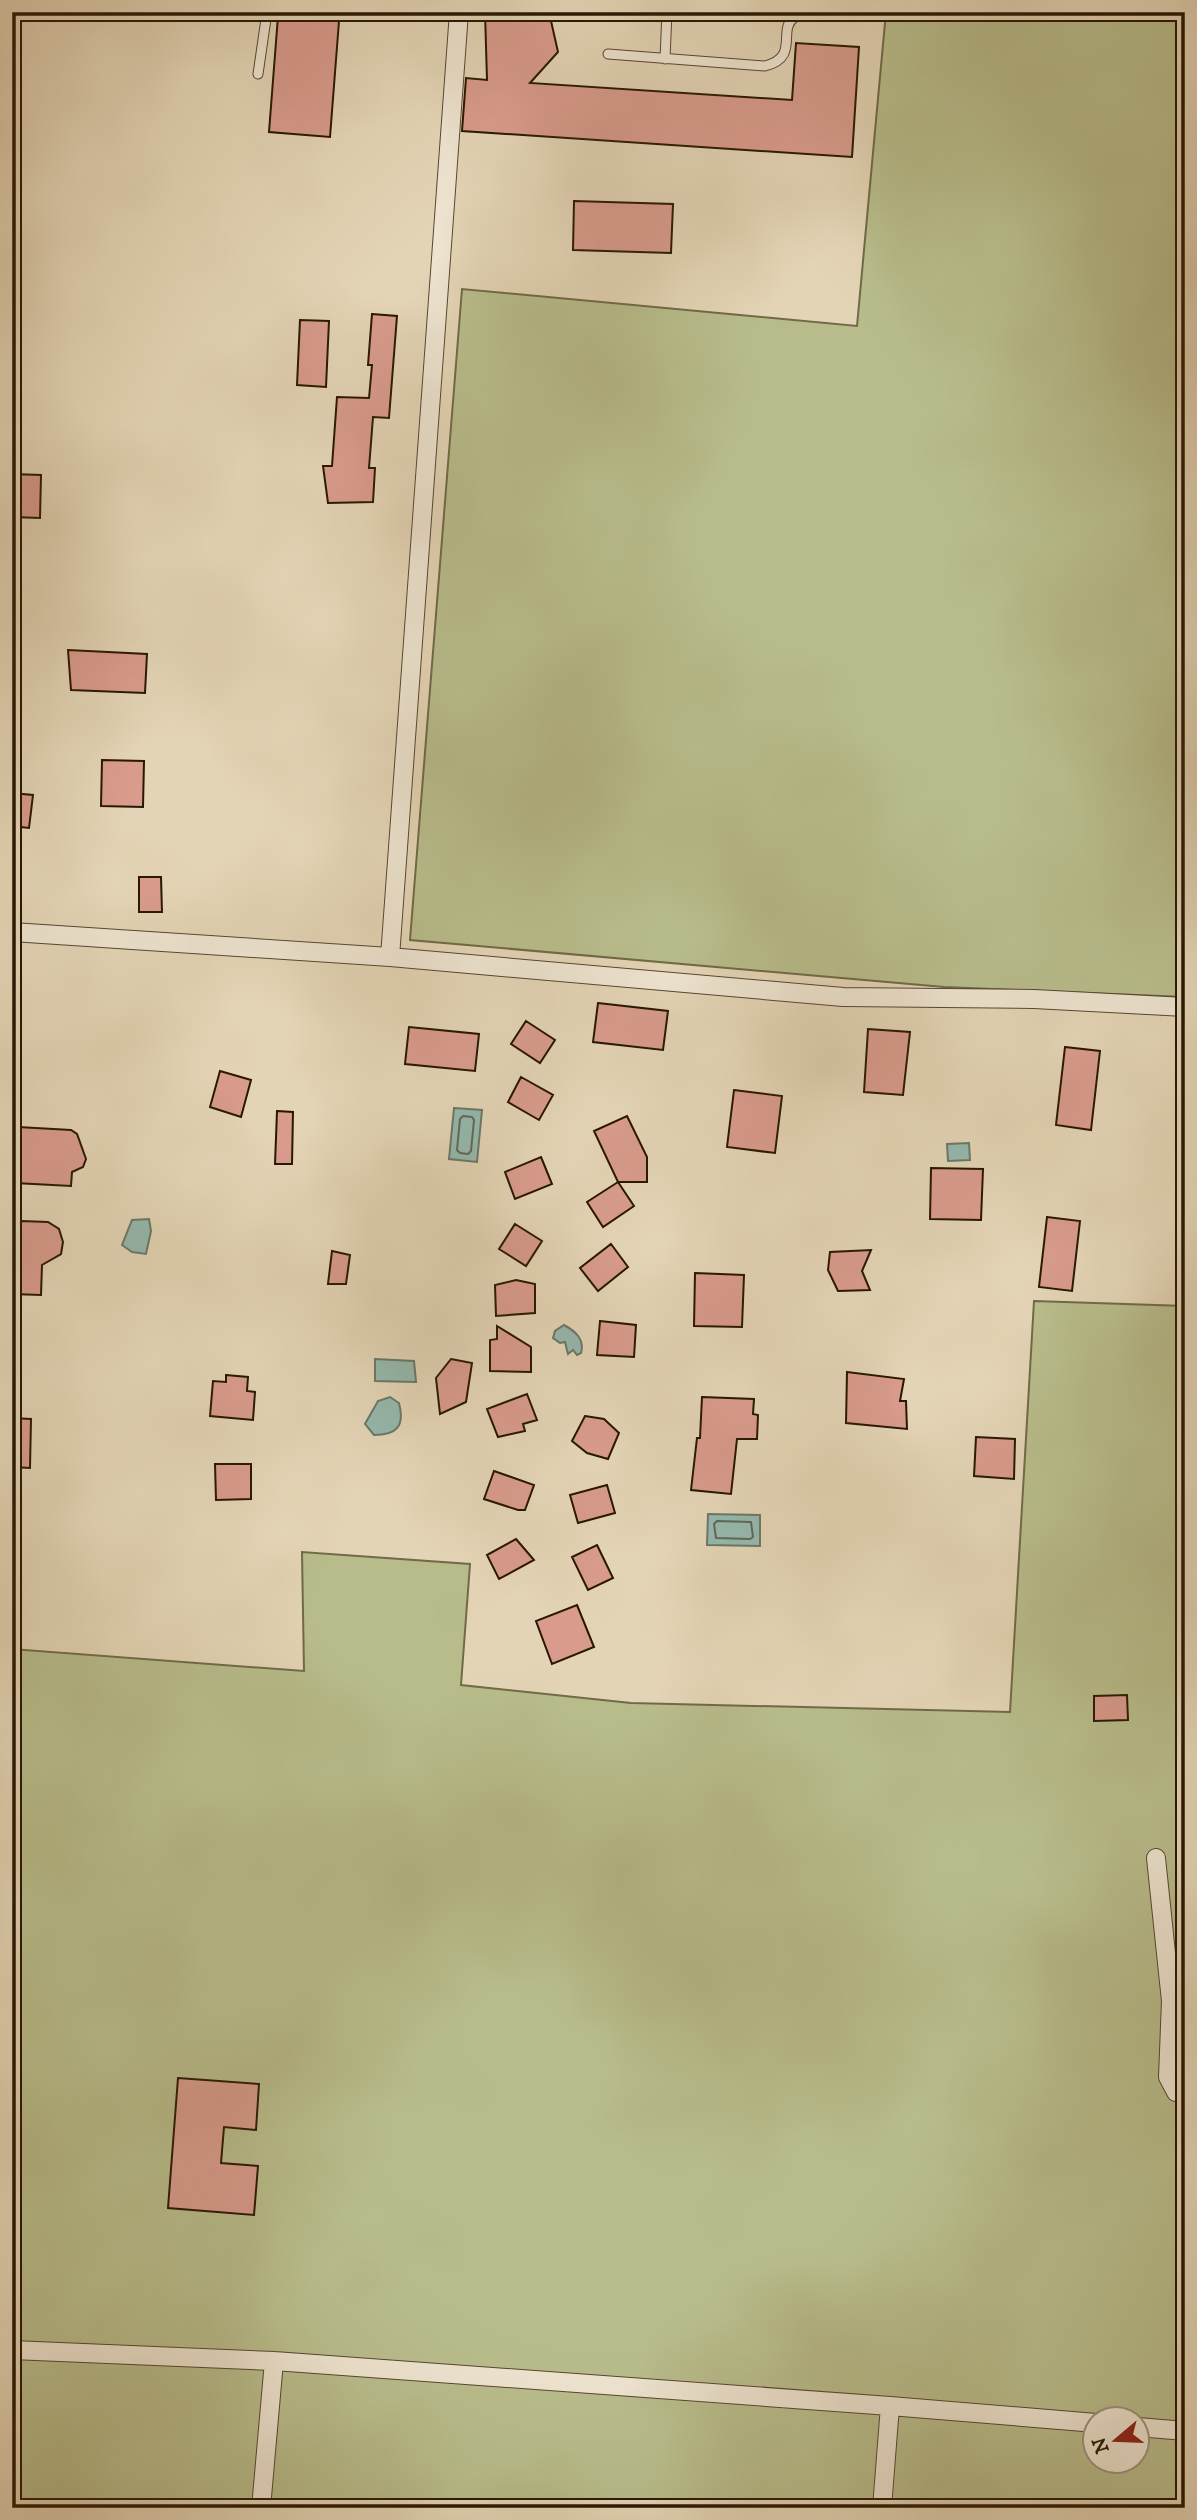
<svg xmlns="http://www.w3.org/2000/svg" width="1197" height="2520" font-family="'IM FELL DW Pica',serif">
<rect width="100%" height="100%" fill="#e3d4b5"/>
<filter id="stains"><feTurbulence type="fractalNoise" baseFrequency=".00286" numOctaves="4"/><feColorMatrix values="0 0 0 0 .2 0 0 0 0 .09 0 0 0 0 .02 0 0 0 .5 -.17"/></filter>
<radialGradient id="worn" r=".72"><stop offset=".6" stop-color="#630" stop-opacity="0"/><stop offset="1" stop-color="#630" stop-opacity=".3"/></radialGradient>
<path fill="#b8bc8b" stroke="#706a47" stroke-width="2" fill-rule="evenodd" d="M886,12H1185V997L944,987L410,940L462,289L857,326Z
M1034,1301L1185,1306V2508H12V1649L304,1671L302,1552L470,1564L461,1685L631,1703L1010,1712ZM1096,2418H1138V2460H1096Z"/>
<path fill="#95b8ad" stroke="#6a7869" stroke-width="2" d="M454,1108L482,1110L477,1162L449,1159Z
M969,1143L970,1160L948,1161L947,1144Z
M149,1219L151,1231L146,1254L132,1252L122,1245L132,1220Z
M564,1325C575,1331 585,1339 581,1353L577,1355L573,1350L568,1354L565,1342L560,1343L553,1338L555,1331Z
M375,1359L414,1361L416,1382L375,1381Z
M390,1397L399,1403C405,1426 397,1435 374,1435L365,1424L378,1401Z
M708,1514L760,1515V1546L707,1545Z"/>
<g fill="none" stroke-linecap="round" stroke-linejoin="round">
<path stroke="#5f6858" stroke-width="2" d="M463,1116L472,1117L474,1120L471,1151L468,1154L460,1153L457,1150L460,1119Z
M717,1521L751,1522L753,1537L750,1539L716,1538L714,1524Z"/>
</g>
<path fill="#d89b8c" stroke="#291703" stroke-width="2" d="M485,12H549L558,52L530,83L792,100L796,43L859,47L852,157L462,131L466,78L487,80Z
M278,16L339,21L330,137L269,132Z
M574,201L673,204L671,253L573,250Z
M372,314L397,316L389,418L373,417L369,468H375L373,502L328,503L323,466H332L337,397L369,398L372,365H368Z
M300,320L329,321L326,387L297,385Z
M12,474L41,475L40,518L12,517Z
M68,650L147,654L145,693L71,690Z
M102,760L144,761L143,807L101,806Z
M12,793L33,795L29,828L12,826Z
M139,877H161L162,912H139Z
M598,1003L668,1011L663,1050L593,1042Z
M526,1021L555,1040L540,1063L511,1044Z
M409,1027L479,1034L475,1071L405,1064Z
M868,1029L910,1032L903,1095L864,1092Z
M1065,1047L1100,1051L1091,1130L1056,1125Z
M220,1071L251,1080L241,1117L210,1107Z
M521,1077L553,1095L539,1120L508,1102Z
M734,1090L782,1096L775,1153L727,1147Z
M277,1111L293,1112L292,1164H275Z
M627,1116L647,1157V1182H618L594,1131Z
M18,1127L71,1130L77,1134L86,1159L83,1167L72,1172L71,1186L15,1183Z
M541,1157L552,1184L515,1199L505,1172Z
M931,1168L983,1169L981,1220L930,1219Z
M618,1182L634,1206L603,1227L587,1202Z
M1047,1217L1080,1221L1072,1291L1039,1287Z
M21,1221L48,1222L59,1229L63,1242L61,1254L42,1265L41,1295L12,1294V1230L21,1231Z
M515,1224L542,1241L526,1266L499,1249Z
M611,1244L628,1267L598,1291L580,1268Z
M871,1250L862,1271L870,1290L838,1291L828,1270L830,1252Z
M332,1251L350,1255L346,1284H328Z
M695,1273L744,1275L742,1327L694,1326Z
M516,1280L535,1284V1313L496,1316L495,1285Z
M600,1321L636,1325L634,1357L597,1355Z
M497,1326L531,1347V1372L490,1371V1340L497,1339Z
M451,1359L472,1363L466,1402L440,1414L436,1378Z
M847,1372L904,1379L900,1401H906L907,1429L846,1423Z
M226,1375L248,1377L247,1391L255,1392L253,1420L210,1416L213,1381L226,1382Z
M527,1394L537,1420L523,1424L525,1431L498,1437L487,1409Z
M702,1397L754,1399L753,1414L758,1415L757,1439H737L731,1494L691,1490L697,1438H700Z
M585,1416L604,1419L619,1433L608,1459L587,1453L572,1441Z
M12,1418L31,1419L30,1468L12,1467Z
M976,1437L1015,1439L1014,1479L974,1476Z
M215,1464H251V1499L216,1500Z
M494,1471L534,1485L525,1510H518L484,1499Z
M607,1485L615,1513L578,1523L570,1495Z
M516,1539L534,1560L499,1579L487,1555Z
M597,1545L613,1578L588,1590L572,1557Z
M577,1605L594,1647L552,1664L536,1621Z
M1127,1695L1128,1720L1094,1721V1696Z
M178,2078L259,2084L256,2130L224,2127L221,2163L258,2166L254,2215L168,2208Z"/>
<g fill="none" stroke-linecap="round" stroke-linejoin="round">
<defs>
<path id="service" d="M608,54L765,66C801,57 776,29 795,17C802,13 815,13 823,12
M665,59L667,12
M258,74L267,12"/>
<path id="minor" d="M12,932L390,957L843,997L1034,999L1185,1007
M390,957L459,12
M1156,1858L1171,2001L1168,2077L1176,2092L1185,2094
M12,2350L274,2361L890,2406L882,2508
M890,2406L1096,2423
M1138,2427L1185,2431
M261,2508L274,2361"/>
</defs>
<use href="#service" stroke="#584630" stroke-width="11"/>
<use href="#minor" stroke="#584630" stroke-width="20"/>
<use href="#service" stroke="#ede3cf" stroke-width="9"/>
<use href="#minor" stroke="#ede3cf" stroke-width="18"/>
</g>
<rect width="1197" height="2520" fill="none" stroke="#e3d4b5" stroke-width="42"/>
<rect x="14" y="14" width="1169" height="2492" fill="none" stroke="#291703" stroke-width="3.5"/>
<rect x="21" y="21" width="1155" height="2478" fill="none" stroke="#291703" stroke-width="2"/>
<g transform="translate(1116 2440) rotate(251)"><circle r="33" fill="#ede3cf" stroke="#9f917d" stroke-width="2"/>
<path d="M0-5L12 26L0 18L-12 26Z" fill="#8f2418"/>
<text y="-10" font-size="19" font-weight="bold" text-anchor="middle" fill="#291703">N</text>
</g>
<rect width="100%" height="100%" filter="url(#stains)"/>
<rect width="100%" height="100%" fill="url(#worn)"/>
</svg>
